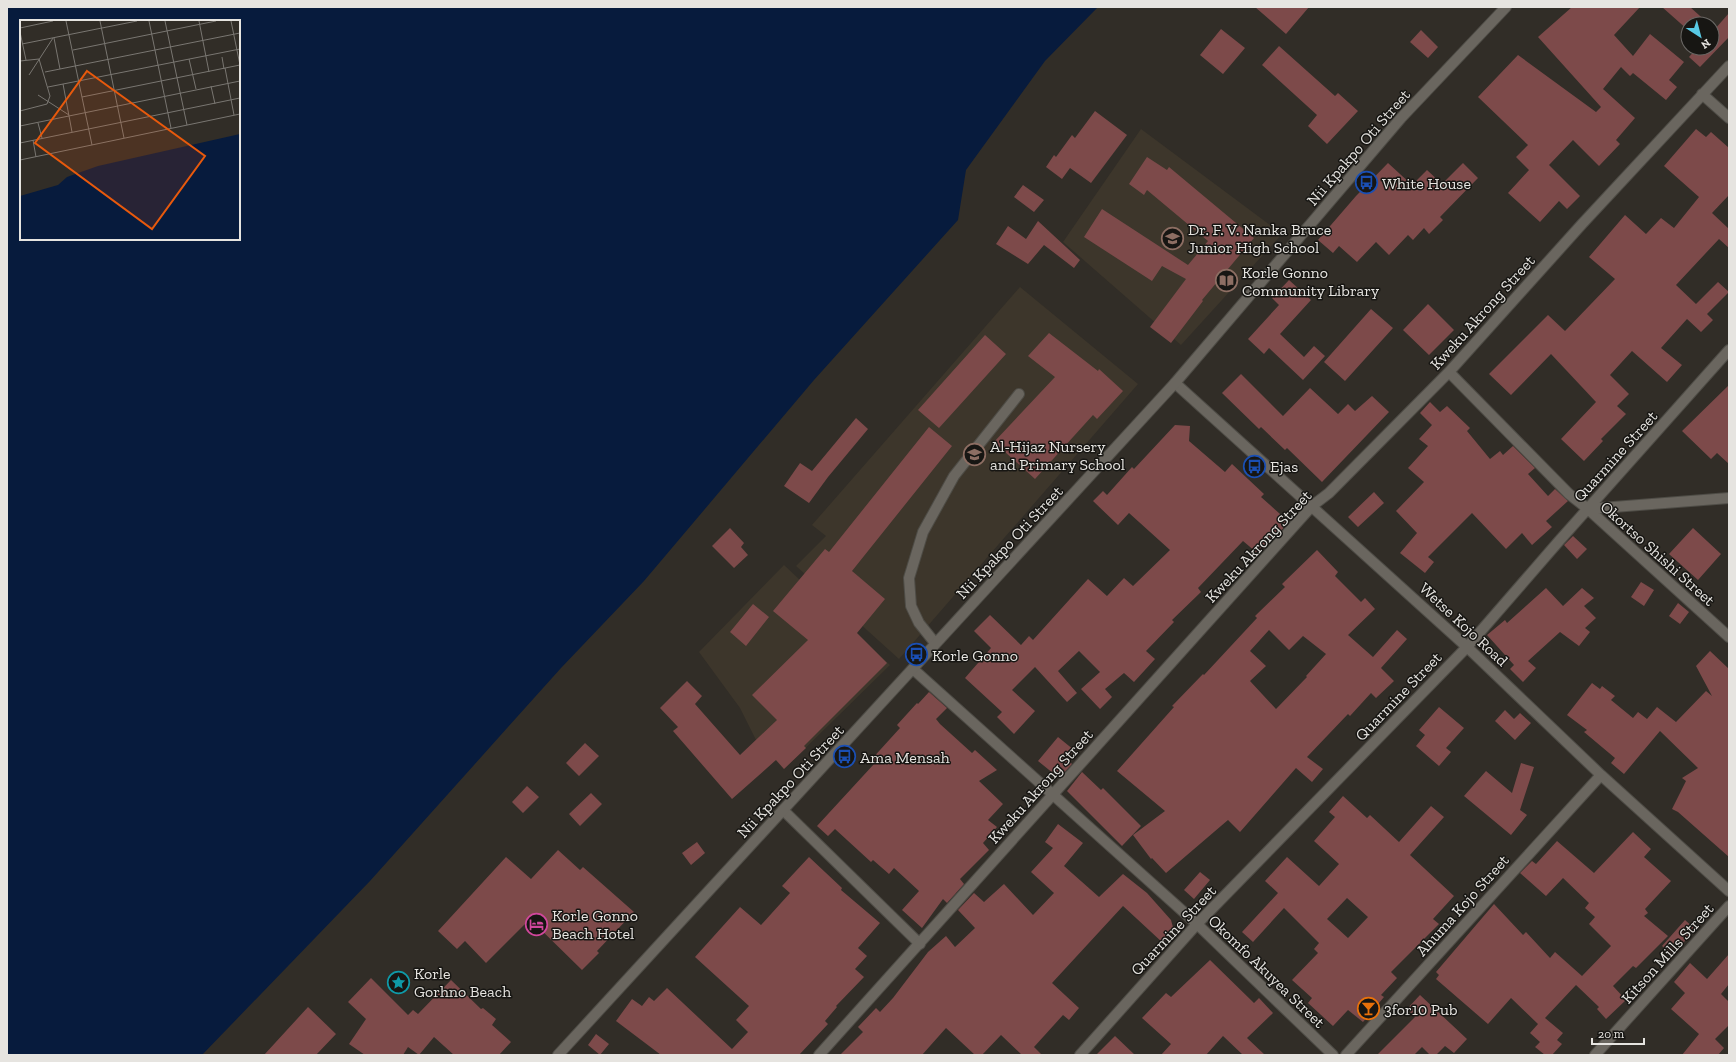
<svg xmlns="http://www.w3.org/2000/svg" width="1736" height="1062" font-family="'Zilla Slab',serif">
<rect width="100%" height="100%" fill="#312d27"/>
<path fill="#3d362b" d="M1141,129L1282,234L1181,345L1063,242Z
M1020,287L1138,384L899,659L796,566L826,536L812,525Z
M784,565L890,665L784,769L756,740L740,708L699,652Z"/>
<path fill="#071b3d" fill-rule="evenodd" d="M7,7H1098L1045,61L966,170L958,220L814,380L644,581L561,668L370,881L202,1055H7ZM21,21H239V239H21Z"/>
<path fill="#7d4a4a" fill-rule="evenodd" d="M1255,7H1309L1286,34Z
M1572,7H1640L1614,35L1633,56L1650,34L1684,62L1669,80L1677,87L1666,100L1633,73L1630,76L1621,67L1603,89L1635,118L1616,140L1620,144L1599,166L1573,140L1549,165L1580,196L1567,209L1559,201L1540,222L1508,193L1529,170L1516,157L1528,145L1478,97L1518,55L1596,112L1601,107L1538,37Z
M1662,7H1690L1709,24H1688V30Z
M1729,13V37L1700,67L1689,57L1697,48H1712V26L1715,29Z
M1221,29L1245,48L1223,74L1200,55Z
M1421,30L1438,47L1428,58L1410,42Z
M1279,46L1335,96L1338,93L1358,111L1327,144L1308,126L1317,115L1262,65Z
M1095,111L1127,135L1091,183L1070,168L1062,179L1046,167L1054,155L1056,157L1072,135L1075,138Z
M1696,129L1706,137L1711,132L1729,148V195L1712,213L1729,229V248L1719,239L1676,285L1696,304L1718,282L1729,292L1707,314L1713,320L1701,332L1687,319L1661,348L1682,365L1667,382L1632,351L1610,375L1629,394L1617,406L1626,414L1601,439L1603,441L1584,461L1561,439L1596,402L1551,354L1511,395L1489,374L1548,315L1565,331L1615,279L1589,257L1625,215L1646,234L1661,218L1674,228L1699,197L1664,166Z
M1147,157L1167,170L1169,167L1254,238L1202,300L1203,301L1171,343L1150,327L1186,279L1162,266L1152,281L1084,237L1102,209L1188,265L1208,241L1147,190L1144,195L1129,184Z
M1388,163L1412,185L1427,170L1442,184L1463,163L1478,178L1440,217L1443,220L1429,234L1424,228L1413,240L1408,235L1389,255L1376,242L1357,262L1339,246L1333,253L1318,240L1356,196Z
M1023,185L1044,200L1034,212L1014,197Z
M1038,221L1080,260L1074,268L1044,245L1028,264L996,244L1008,226L1026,239Z
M1289,280L1311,300L1280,334L1304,357L1314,346L1325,356L1303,380L1269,348L1264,354L1248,339L1279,305L1272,298Z
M1428,304L1454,330L1429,355L1403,330Z
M1371,309L1393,328L1345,381L1324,362Z
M1049,333L1098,371L1099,369L1123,391L1097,419L1093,415L1035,479L994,442L1055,377L1028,356Z
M985,335L1006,354L939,428L918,410Z
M1241,374L1283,416L1310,388L1338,414L1348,404L1355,411L1372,396L1389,412L1322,482L1287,448L1285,450L1261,427L1259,429L1222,393Z
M1729,385V464L1717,453L1711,459L1682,431Z
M1430,402L1440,412L1447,406L1470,428L1467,431L1490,459L1500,451L1503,455L1513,446L1535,468L1528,474L1548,496L1555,489L1568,501L1546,521L1552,527L1532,545L1522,533L1506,549L1472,513L1428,557L1434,562L1425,573L1400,553L1417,533L1396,511L1424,482L1408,468L1428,446L1419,439L1432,425L1420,413Z
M856,418L868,429L828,477L809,503L784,486L800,463L812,471Z
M1175,425L1190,426L1189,441L1225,472L1232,464L1264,494L1261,497L1289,522L1264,549L1262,547L1256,552L1243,541L1198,588L1201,592L1172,620L1174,622L1146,651L1155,659L1134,682L1124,673L1105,689L1112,697L1100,709L1081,689L1100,672L1079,651L1058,671L1077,693L1067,702L1035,667L1012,690L1035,711L1014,734L997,717L1002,712L965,678L991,648L974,631L990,615L1021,645L1029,636L1033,640L1088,579L1107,596L1124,578L1133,586L1170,550L1129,513L1118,525L1093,501L1103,491L1107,495L1132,467L1134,469Z
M929,427L952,446L852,571L885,599L857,633L887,663L804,746L806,748L784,769L776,760L732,799L673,731L678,727L660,708L687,681L702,696L695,704L740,755L777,720L752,695L808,640L773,611L825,549L829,552Z
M1374,492L1384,503L1358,527L1348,517Z
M730,528L744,543L741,547L748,555L734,568L712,546Z
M1693,528L1721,554L1698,580L1669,554Z
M1573,536L1587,549L1577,559L1564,545Z
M1317,550L1338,572L1335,576L1361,602L1365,598L1375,609L1348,635L1373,657L1397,630L1407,639L1381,668L1394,681L1376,698L1371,693L1350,716L1348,714L1307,757L1323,769L1312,782L1296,768L1240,832L1228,820L1166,873L1152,858L1151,859L1133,835L1165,811L1117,771L1174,707L1172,706L1203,674L1204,675L1257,618L1255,616L1285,587L1282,584ZM1269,630L1289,650L1303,636L1326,654L1306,676L1307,677L1276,709L1250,681L1266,666L1250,651Z
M1641,582L1654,590L1644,606L1631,597Z
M1546,588L1563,606L1582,588L1594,598L1584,606L1596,618L1585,628L1590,632L1579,646L1560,632L1528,661L1536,668L1523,682L1510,669L1514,665L1487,635L1505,620L1507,623Z
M1678,603L1689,612L1680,624L1669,616Z
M753,604L769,617L746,646L730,632Z
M1710,651L1729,669V857L1678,812L1672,809L1686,781L1682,778L1698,768L1660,731L1624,774L1611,763L1615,758L1584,732L1587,730L1567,715L1592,683L1600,689L1602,686L1615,696L1611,700L1633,718L1638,712L1647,719L1657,707L1676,722L1706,691L1712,696L1696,666Z
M929,692L947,708L936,719L940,724L972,753L975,750L997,770L979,781L1003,804L988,820L997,827L983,843L989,850L960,879L964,884L947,903L943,899L922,928L902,910L919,891L894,868L889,874L873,860L871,862L835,829L828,836L817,826L874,764L870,761L900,728L897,725L917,703L918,704Z
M1439,707L1464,728L1446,748L1451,752L1439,766L1416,746L1425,735L1419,730Z
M1505,710L1514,719L1520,713L1531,723L1515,740L1495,721Z
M1058,737L1074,750L1067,759L1072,764L1059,778L1038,761Z
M585,743L599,756L579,776L566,763Z
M1521,763L1534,767L1520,810L1527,815L1511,835L1464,796L1486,771L1512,793Z
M1082,772L1101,790L1103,788L1141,826L1122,846L1067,791Z
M527,786L539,797L523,813L512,802Z
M591,793L602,804L580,826L569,814Z
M1343,796L1367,818L1370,815L1399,842L1431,806L1444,817L1410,855L1454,896L1433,919L1439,924L1391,972L1397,978L1381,995L1384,997L1363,1022L1348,1010L1333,1026L1308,1003L1312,998L1292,980L1318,953L1314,949L1319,943L1284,908L1253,942L1242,932L1278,893L1265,881L1287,857L1319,886L1339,864L1314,841L1335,817L1329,812ZM1347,898L1368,917L1348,938L1327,919Z
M1058,824L1083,843L1064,866L1099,897L1123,874L1147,893L1171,920L1174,931L1163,943L1123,906L1052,983L1079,1008L1069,1020L1063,1015L1034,1047L1042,1055H1022L1001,1035L982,1055H975L946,1028L922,1055H840L863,1032L858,1027L876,1008L880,1012L893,998L928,952L946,936L955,947L975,928L958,910L974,893L984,902L1004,884L1033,915L1054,893L1031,872L1053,848L1045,842Z
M1633,832L1651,849L1644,857L1671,881L1645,909L1648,913L1644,916L1668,936L1636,968L1633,966L1613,986L1626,1000L1606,1019L1597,1009L1599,1007L1576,985L1545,1018L1563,1033L1557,1040L1562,1044L1552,1055H1545L1535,1047L1540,1042L1530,1033L1538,1024L1511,998L1488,1024L1436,979L1439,975L1436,972L1494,904L1523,935L1526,932L1550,958L1555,952L1582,976L1611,946L1589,924L1595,917L1585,908L1589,903L1563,878L1546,896L1520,873L1532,861L1536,864L1557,841L1594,873Z
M697,842L705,853L691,865L682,853Z
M558,850L580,870L583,867L634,912L597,951L599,953L582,970L530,919L486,963L465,941L457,949L438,931L506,857L531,879Z
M809,857L842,888L841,890L880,923L858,948L867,956L855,969L864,977L836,1006L837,1007L825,1021L828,1024L799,1055H661L616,1021L632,999L642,1006L649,997L654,1001L667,988L732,1049L748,1032L736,1020L749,1006L695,957L740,907L761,925L790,893L782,886Z
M1200,872L1210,880L1194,899L1184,890Z
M1685,920L1695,929L1673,955L1662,946Z
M1729,954V984L1721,994L1729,1002V1025L1715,1039L1724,1048L1718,1055H1682L1699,1034L1671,1009L1685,993L1674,982L1690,963L1707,979Z
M1210,960L1254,1003L1259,998L1273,1013L1247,1038L1265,1055H1243L1223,1036L1206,1055H1161L1171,1044L1142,1018L1166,993L1171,997Z
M371,978L408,1015L413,1010L418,1014L451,980L481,1009L483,1008L496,1019L492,1025L511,1042L499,1055H454L434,1037L419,1055L408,1047L403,1055H365L349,1044L366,1019L348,1002Z
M1420,995L1467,1039L1454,1053L1445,1046L1436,1055H1430L1422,1047L1414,1055H1377L1415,1017L1407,1009Z
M308,1007L336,1034L316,1055H264Z
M596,1034L609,1044L600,1055L588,1045Z
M1115,1036L1135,1055H1096Z"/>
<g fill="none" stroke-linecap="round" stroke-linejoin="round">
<defs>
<path id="service" d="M935,643L919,623L911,606L909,578L923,532L954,476L1019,394
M783,810L920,944"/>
<path id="minor" d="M1702,94L1729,118
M1449,372L1569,494L1588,509L1729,637
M1175,383L1467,647L1601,775L1729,891
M1588,509L1729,498
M913,669L1197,924L1333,1055
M819,1055L1312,506L1329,493L1449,372L1582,224L1729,66
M1080,1055L1197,924L1467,647L1559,541L1729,350
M1346,1055L1601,775
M1595,1055L1729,906"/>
<path id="secondary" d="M558,1055L1175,383L1401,118L1506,7"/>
</defs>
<use href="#service" stroke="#4e4c46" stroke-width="12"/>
<use href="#minor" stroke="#4e4c46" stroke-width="12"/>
<use href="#secondary" stroke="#4e4c46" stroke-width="12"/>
<use href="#service" stroke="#6a665f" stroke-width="10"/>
<use href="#minor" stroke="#6a665f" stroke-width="10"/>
<use href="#secondary" stroke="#6a665f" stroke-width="10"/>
</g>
<defs>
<symbol id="bus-ring" viewBox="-11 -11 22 22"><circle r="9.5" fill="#171613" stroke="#1a4fb4" stroke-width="1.5"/><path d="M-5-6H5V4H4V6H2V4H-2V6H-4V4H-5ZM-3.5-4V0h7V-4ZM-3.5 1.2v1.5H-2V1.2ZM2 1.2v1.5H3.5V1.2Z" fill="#1a4fb4"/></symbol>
<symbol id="school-ring" viewBox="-11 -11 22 22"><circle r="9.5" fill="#171613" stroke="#8d6e63" stroke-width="1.5"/><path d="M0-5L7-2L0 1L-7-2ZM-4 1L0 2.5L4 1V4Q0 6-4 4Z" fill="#8d6e63"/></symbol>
<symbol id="library-ring" viewBox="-11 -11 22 22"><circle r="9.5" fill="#171613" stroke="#8d6e63" stroke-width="1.5"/><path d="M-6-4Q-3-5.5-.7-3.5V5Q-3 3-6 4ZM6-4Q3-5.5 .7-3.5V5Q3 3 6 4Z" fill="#8d6e63"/></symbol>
<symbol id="hotel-ring" viewBox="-11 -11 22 22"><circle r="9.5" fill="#171613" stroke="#d1479c" stroke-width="1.5"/><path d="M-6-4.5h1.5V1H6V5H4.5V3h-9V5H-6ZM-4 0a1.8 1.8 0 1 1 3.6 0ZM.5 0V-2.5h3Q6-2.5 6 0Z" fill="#d1479c"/></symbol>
<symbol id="sight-ring" viewBox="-11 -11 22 22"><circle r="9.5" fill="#171613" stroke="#0f9aa8" stroke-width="1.5"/><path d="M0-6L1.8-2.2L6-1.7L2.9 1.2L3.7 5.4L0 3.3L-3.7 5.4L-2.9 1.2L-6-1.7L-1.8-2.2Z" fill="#0f9aa8"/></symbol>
<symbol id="bar-ring" viewBox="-11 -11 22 22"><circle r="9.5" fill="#171613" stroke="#e8710a" stroke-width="1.5"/><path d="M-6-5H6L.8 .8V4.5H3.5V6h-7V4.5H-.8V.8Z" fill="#e8710a"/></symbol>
</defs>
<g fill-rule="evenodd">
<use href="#bus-ring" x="1354" y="170" width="25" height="25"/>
<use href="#school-ring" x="1160" y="226" width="25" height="25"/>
<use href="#library-ring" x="1214" y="268" width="25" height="25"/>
<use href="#school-ring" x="962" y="442" width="25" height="25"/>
<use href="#bus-ring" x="1242" y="454" width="25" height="25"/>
<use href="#bus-ring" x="904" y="642" width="25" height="25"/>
<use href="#bus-ring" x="832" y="744" width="25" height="25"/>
<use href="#hotel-ring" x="524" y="912" width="25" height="25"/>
<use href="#sight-ring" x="386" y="970" width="25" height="25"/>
<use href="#bar-ring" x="1356" y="996" width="25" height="25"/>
</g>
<g text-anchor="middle" stroke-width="3" stroke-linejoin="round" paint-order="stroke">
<g font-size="16" fill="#e6e4e0" stroke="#171613">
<text transform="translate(1358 147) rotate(-49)" y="6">Nii Kpakpo Oti Street</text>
<text transform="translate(1482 312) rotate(-48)" y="6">Kweku Akrong Street</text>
<text transform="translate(1615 456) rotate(-48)" y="6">Quarmine Street</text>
<text transform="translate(1009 542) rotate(-47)" y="6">Nii Kpakpo Oti Street</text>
<text transform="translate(1258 546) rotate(-47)" y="6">Kweku Akrong Street</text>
<text transform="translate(1658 553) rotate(42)" y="6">Okortso Shishi Street</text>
<text transform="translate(1464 624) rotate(43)" y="6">Wetse Kojo Road</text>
<text transform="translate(1398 696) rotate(-46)" y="6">Quarmine Street</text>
<text transform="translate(790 781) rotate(-47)" y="6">Nii Kpakpo Oti Street</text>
<text transform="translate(1040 786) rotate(-48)" y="6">Kweku Akrong Street</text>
<text transform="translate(1462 905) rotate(-48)" y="6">Ahuma Kojo Street</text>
<text transform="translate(1173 930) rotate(-47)" y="6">Quarmine Street</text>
<text transform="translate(1667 953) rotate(-48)" y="6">Kitson Mills Street</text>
<text transform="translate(1267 971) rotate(44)" y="6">Okomfo Akuyea Street</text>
</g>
<g font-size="16" fill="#e6e4e0" stroke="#171613" text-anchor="start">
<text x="1382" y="189">White House</text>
<text x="1188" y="235">Dr. F. V. Nanka Bruce<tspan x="1188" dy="18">Junior High School</tspan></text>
<text x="1242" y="278">Korle Gonno<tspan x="1242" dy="18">Community Library</tspan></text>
<text x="990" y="452">Al-Hijaz Nursery<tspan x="990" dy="18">and Primary School</tspan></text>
<text x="1270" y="472">Ejas</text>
<text x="932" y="661">Korle Gonno</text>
<text x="860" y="763">Ama Mensah</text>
<text x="552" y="921">Korle Gonno<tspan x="552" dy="18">Beach Hotel</tspan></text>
<text x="414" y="979">Korle<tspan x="414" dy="18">Gorhno Beach</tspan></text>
<text x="1384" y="1015">3for10 Pub</text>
</g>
</g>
<g transform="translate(20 20)">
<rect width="220" height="220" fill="#312d27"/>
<path d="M220,114V219H0V176L38,165L47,157L78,146Z" fill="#071b3d"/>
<path fill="none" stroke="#797671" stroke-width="1" d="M46,1L72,125M80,1L104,118M129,1L151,108M145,1L167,105M179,1L189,52M211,1L220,45M0,8L33,1M0,12L6,40M34,18L40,49M2,24L117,1M53,30L196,1M202,37L204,49M169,39L176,69M0,41L19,39L30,76L27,84L0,91M205,48L214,95M25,52L220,13M9,55L33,18M43,64L52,112M191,66L195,84M28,67L220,29M18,75L49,95M62,77L220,45M18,103L22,118M0,106L220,61M13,120L16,137M0,123L220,78M0,140L220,94"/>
<path fill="#e8590c" fill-opacity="0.15" stroke="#e8590c" stroke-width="2" d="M67,51L185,136L132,209L15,123Z"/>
<rect width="220" height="220" fill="none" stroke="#e6e4e0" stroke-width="2"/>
</g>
<rect width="1736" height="1062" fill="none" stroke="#e6e4e0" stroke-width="16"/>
<g transform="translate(1700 36) rotate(144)"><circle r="19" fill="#171613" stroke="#6a6865"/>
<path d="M0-3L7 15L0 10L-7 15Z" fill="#58c9e4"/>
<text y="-6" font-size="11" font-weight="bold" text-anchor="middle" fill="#e6e4e0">N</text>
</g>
<path d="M1592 1038v6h52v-6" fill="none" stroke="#e6e4e0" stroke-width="2"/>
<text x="1598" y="1038" font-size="12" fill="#e6e4e0" stroke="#171613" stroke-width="3" paint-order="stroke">20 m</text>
</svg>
